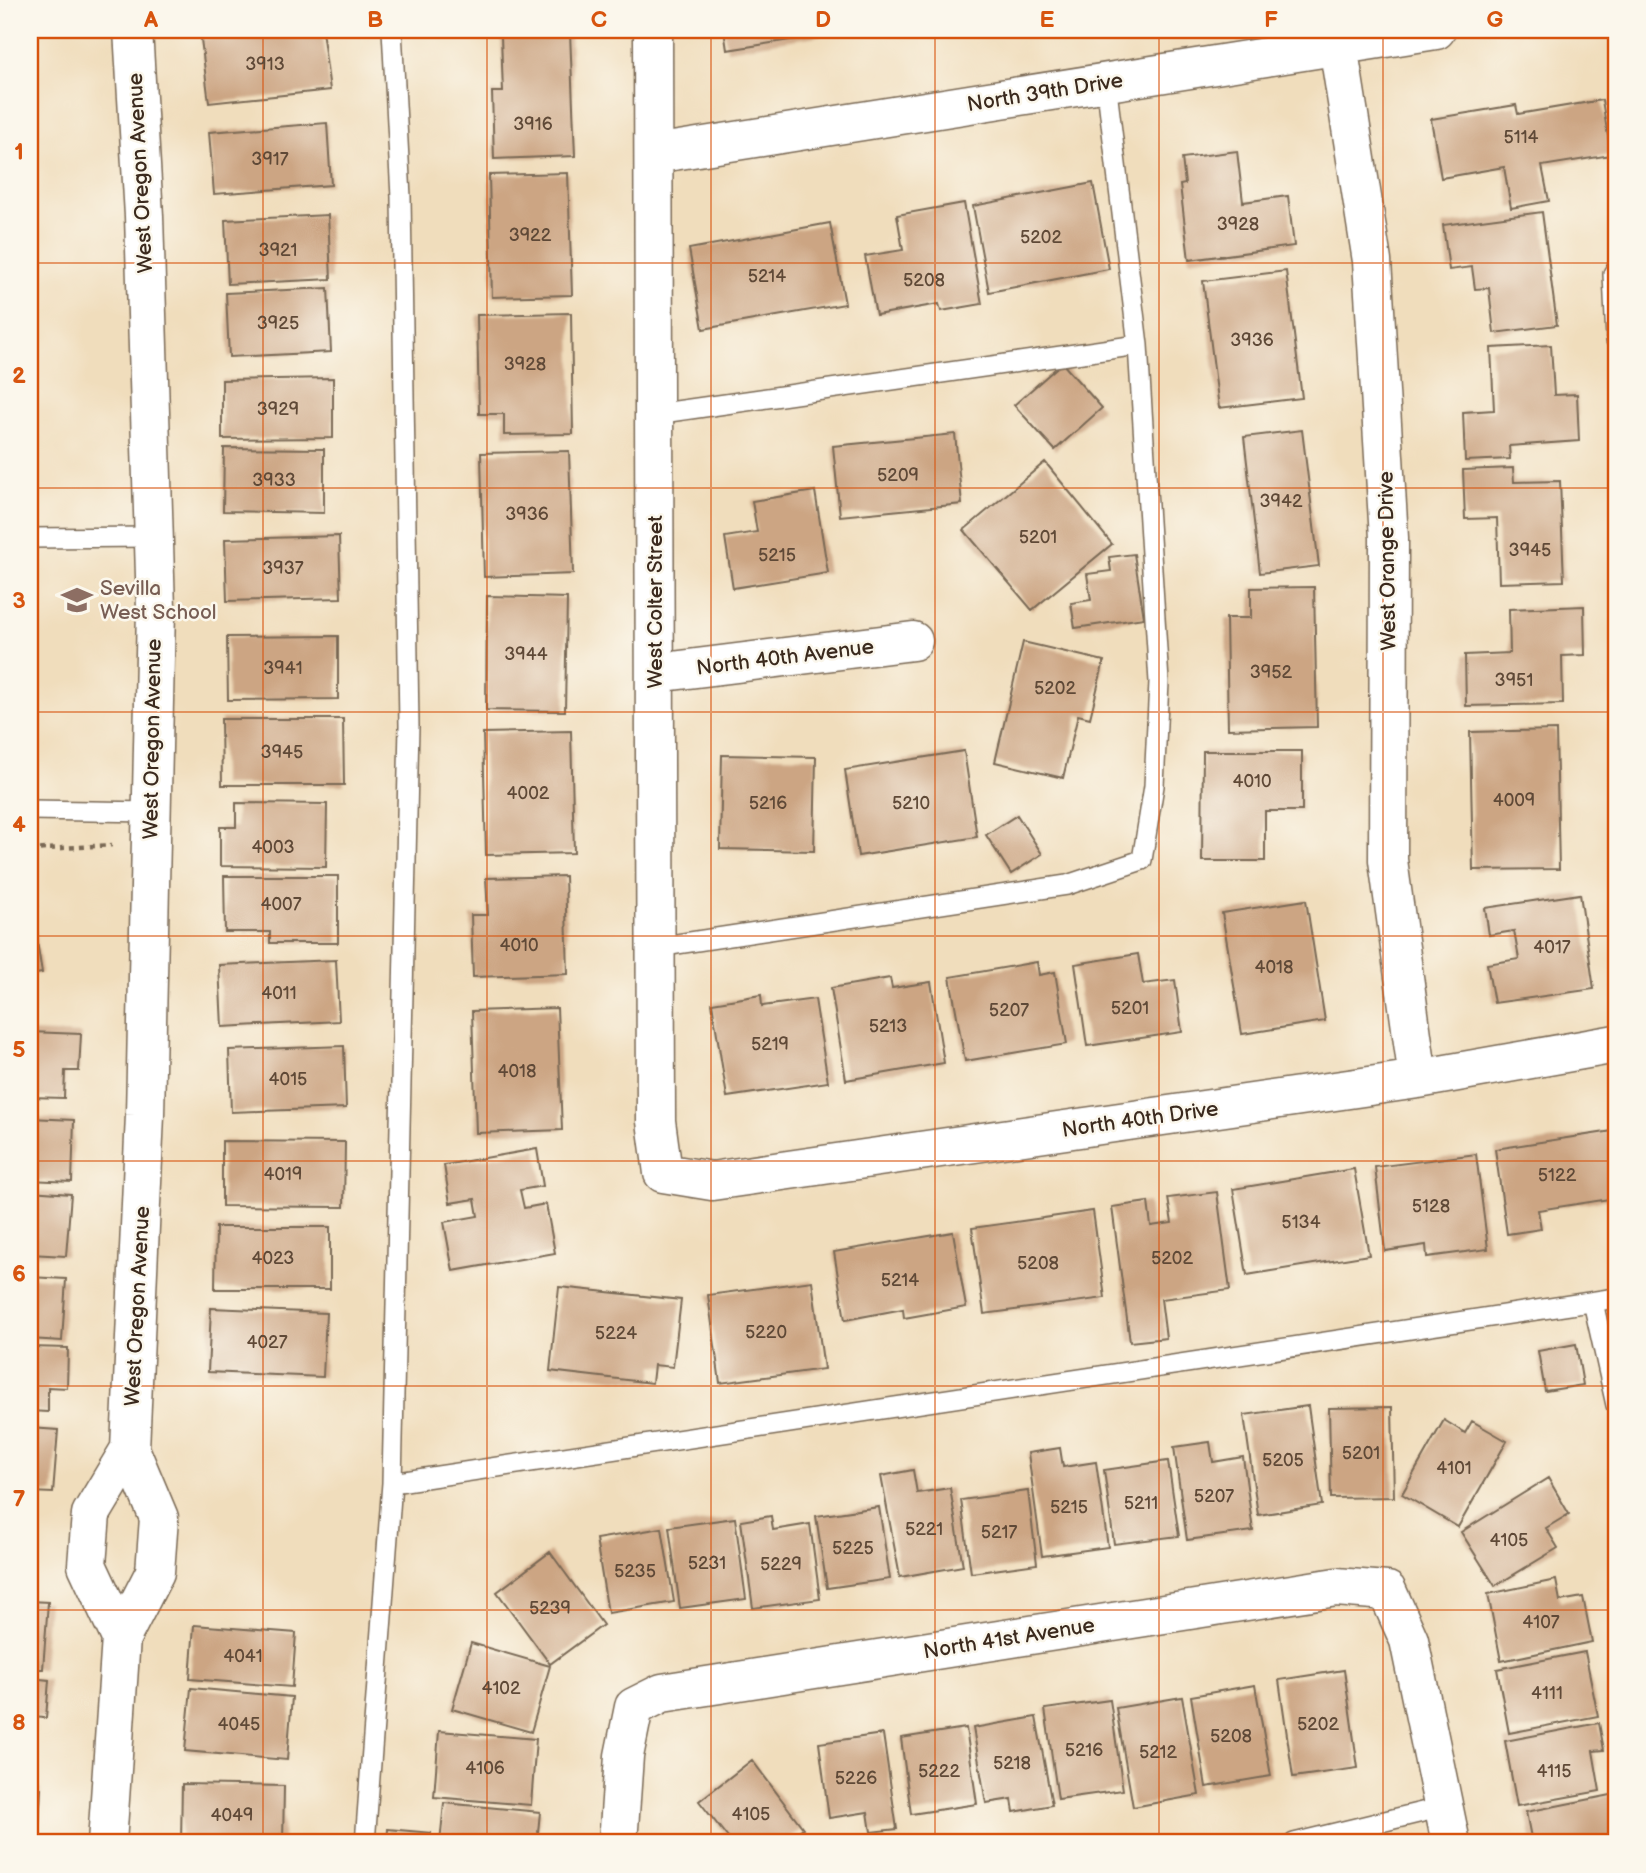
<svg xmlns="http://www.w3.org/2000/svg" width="1646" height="1873" font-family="'Balsamiq Sans',sans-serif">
<rect width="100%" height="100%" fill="#fbf7ec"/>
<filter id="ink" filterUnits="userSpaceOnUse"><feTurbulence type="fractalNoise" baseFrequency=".0143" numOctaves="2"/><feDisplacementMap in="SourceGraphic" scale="14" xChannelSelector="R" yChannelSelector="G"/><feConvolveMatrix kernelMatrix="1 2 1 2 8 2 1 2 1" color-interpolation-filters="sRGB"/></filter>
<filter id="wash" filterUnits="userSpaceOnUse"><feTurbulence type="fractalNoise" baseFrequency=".00686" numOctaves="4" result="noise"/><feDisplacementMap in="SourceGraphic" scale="28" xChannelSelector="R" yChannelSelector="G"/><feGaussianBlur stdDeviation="1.57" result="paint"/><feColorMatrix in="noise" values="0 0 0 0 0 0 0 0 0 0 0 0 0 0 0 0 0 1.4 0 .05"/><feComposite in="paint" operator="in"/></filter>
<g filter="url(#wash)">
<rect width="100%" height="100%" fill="#f0ddbc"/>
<g id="blocks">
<path fill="#cca583" d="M279,30H322L330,90L209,103L201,39Z
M724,30H821L822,35L727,50Z
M570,33L575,156L494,159L492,92H503L501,36Z
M1602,100L1611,155L1542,166L1549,201L1511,208L1504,167L1441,178L1431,119L1516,105L1518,114Z
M327,123L331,185L214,194L209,132Z
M1237,151L1243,202L1288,196L1294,246L1189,260L1180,185L1185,184L1182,158Z
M568,173L572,295L492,297L489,175Z
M1093,183L1109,269L989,292L973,206Z
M964,203L982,304L941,311L939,304L876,315L865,256L903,250L897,215Z
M1542,212L1557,325L1494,333L1489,288L1475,289L1472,267L1449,270L1443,225Z
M328,215L331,279L228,284L225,220Z
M830,223L845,304L703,329L689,249Z
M1286,271L1302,398L1219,408L1203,281Z
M328,288L331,352L229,357L226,293Z
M571,313L573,434L504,435V414H479L477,315Z
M1551,345L1554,395L1577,394L1579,441L1509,446L1510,459L1465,461L1463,412L1494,410L1491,348Z
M1062,363L1102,408L1055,450L1014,405Z
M333,378V438L222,439V380Z
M1302,430L1319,566L1260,573L1244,437Z
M955,434L962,504L840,516L833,446Z
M224,448L324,449V513L223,511Z
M569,451L573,574L484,577L481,453Z
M1045,462L1112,544L1032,610L964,530Z
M1513,468L1514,482L1560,481L1564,581L1499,583L1497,518L1465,519L1463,470Z
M815,491L828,573L733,588L725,537L757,532L752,501Z
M339,536L341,598L227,601L225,539Z
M1134,554L1144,618L1075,628L1071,603L1091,600L1087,574L1111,571L1109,557Z
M1314,587L1317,727L1228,729L1226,618H1251V588Z
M487,596L567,598L565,711L486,710Z
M1584,606L1585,655L1562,656L1563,704L1466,706L1465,655L1510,653L1509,609Z
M338,636V699L228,700L227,637Z
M1023,642L1104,661L1090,718L1078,715L1063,778L995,762Z
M221,719H343L344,785H222Z
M1556,730L1559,869L1473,870L1470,732Z
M571,731L574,853L486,855L483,733Z
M964,751L977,837L858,856L845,770Z
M1203,751H1302V811H1265V861H1202Z
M722,755L816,757L814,851L720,849Z
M236,803L327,804L326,867L220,866V827H236Z
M1017,815L1042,854L1011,874L986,835Z
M224,876H338V943H270V932H225Z
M565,876L568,974L473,977L471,915H488L486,878Z
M1580,894L1594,989L1494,1003L1487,964L1519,959L1514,931L1489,935L1485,908Z
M1306,900L1325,1021L1242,1034L1222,913Z
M31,904L42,973L30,975V905Z
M1138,954L1143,984L1175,980L1182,1032L1087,1046L1075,964Z
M336,960L339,1021L222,1027L219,965Z
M1037,962L1039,975L1055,972L1067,1044L965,1061L950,977Z
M890,978L892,988L931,982L944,1063L846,1080L831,988Z
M761,995L762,1006L815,999L828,1082L727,1097L712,1003Z
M557,1008L562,1130L476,1133L472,1011Z
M30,1032L81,1034L79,1071H65L64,1098L30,1097Z
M344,1046L346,1108L231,1112L229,1050Z
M30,1118L74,1120L72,1182L30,1180Z
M1613,1131L1616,1198L1538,1210L1541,1229L1507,1234L1495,1149Z
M222,1141L345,1142L344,1207L222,1206Z
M537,1149L543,1186L520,1190L524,1208L546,1204L555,1253L453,1271L444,1222L478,1216L475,1199L450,1203L444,1165Z
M1476,1154L1488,1249L1427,1257L1426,1245L1385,1251L1375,1167Z
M1354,1169L1369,1255L1247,1275L1233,1189Z
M30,1191L71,1194L66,1256L30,1254Z
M1217,1192L1230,1290L1161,1299L1166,1338L1130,1342L1112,1207L1148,1202L1151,1226L1172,1223L1168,1198Z
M1093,1211L1105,1298L984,1314L972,1228Z
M216,1227H330V1289H215Z
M953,1232L966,1307L904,1318L903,1309L845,1320L834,1252Z
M30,1277L66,1279L62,1341L30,1339Z
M812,1281L824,1369L720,1383L708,1295Z
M559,1287L681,1300L673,1367L654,1365L652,1383L550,1371Z
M211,1308L326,1313L323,1377L208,1372Z
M1576,1344L1583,1385L1545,1391L1538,1351Z
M30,1347L68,1348L67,1388L48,1387V1412L30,1411Z
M1308,1406L1322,1505L1258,1515L1244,1415Z
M1392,1407L1394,1497L1331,1498L1329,1408Z
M1444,1420L1465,1433L1472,1421L1507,1441L1458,1527L1402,1494Z
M30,1428L58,1430L53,1493L30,1492Z
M1210,1442L1213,1462L1243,1457L1253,1531L1187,1540L1174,1447Z
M1060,1448L1063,1467L1096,1462L1108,1547L1042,1556L1028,1453Z
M1168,1461L1179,1536L1114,1544L1104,1470Z
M913,1470L917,1493L950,1488L963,1566L900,1577L881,1476Z
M1548,1478L1569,1514L1546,1528L1558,1548L1495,1586L1461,1532Z
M1028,1491L1037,1564L971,1573L961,1500Z
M879,1507L890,1579L827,1588L816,1516Z
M771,1516L773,1530L810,1524L820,1599L753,1608L741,1521Z
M735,1518L746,1599L680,1608L669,1527Z
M662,1528L674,1602L608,1613L596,1539Z
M550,1552L603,1625L550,1664L497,1592Z
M1556,1580L1560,1601L1583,1597L1592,1642L1501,1661L1488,1594Z
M30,1601L48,1602L43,1669H30Z
M194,1625L296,1633L292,1687L190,1679Z
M471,1643L550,1666L531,1732L452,1709Z
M1585,1652L1598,1716L1509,1733L1497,1669Z
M1344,1670L1358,1768L1293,1777L1279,1680Z
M30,1678L49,1680L46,1718L30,1717Z
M1255,1685L1271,1776L1206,1787L1191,1696Z
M191,1688L292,1697L287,1760L185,1751Z
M1182,1697L1199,1795L1133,1807L1116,1708Z
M1110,1700L1123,1790L1058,1799L1045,1709Z
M1036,1717L1052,1805L1014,1812L1012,1799L986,1803L973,1728Z
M1599,1723L1604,1750L1593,1751L1600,1791L1517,1806L1505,1741Z
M966,1728L977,1804L911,1814L901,1738Z
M439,1731L536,1739L531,1805L434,1797Z
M883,1734L897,1829L871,1832L868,1812L829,1818L819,1743Z
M752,1760L803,1828L783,1843H732L699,1801Z
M182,1784L284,1786L283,1843H181Z
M30,1788H41L39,1826L30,1825Z
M1616,1794V1843H1532L1526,1812Z
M444,1803L540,1812L537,1843H440Z
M388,1829L431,1833L430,1843H387Z"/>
</g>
</g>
<g filter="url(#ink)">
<use href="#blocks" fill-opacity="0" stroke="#7a6955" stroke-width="2"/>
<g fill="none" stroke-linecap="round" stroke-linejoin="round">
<defs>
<path id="lane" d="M1616,269L1613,274L1616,340
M655,414L1138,345
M30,538L153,537
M30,810L151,812
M657,947L1067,885L1142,860L1154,786L1159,682L1138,345L1106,82
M1593,1302L1616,1405
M392,1483L1616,1298
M365,1843L392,1483L409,726L401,197L392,30
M1294,1843L1443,1807"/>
<path id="street" d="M653,30L656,1121L663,1173L712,1181L1418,1079L1616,1044
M1338,45L1372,261L1389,538L1388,860L1418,1079
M654,154L1436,30
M656,673L913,641
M121,1638L87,1565L91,1514L130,1449
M107,1843L121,1638L155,1572L159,1518L130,1449L145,1115L156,609L144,216L133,30
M618,1843L624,1756L634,1707L662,1693L1336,1587L1387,1591L1409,1640L1451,1843"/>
</defs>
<use href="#lane" stroke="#7a6955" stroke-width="22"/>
<use href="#street" stroke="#7a6955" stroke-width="41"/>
<path stroke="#7a6955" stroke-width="4.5" stroke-dasharray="5 5" stroke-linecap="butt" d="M30,850L112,845
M30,855L37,907"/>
<use href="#lane" stroke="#fff" stroke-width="19"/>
<use href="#street" stroke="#fff" stroke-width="38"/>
</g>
</g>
<path fill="none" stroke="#d7540e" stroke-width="2" stroke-opacity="0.55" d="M263,30V1843M487,30V1843M711,30V1843M935,30V1843M1159,30V1843M1383,30V1843M30,263H1616M30,488H1616M30,712H1616M30,936H1616M30,1161H1616M30,1386H1616M30,1610H1616"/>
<defs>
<symbol id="school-bare" viewBox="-9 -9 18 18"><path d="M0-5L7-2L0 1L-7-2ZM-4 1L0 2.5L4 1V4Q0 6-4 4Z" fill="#8d6e63" stroke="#fbf7ec" stroke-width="2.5" paint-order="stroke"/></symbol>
</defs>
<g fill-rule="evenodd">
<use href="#school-bare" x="55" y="578" width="44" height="44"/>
</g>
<g text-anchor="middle" stroke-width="5" stroke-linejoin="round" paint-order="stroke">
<g font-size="18" fill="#5f4937">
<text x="265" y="70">3913</text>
<text x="533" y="130">3916</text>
<text x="1521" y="143">5114</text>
<text x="270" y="165">3917</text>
<text x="1238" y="230">3928</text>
<text x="530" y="241">3922</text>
<text x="1041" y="243">5202</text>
<text x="278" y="256">3921</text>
<text x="767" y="282">5214</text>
<text x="924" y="286">5208</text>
<text x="278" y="329">3925</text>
<text x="1252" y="346">3936</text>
<text x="525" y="370">3928</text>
<text x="278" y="415">3929</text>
<text x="898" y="481">5209</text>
<text x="274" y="486">3933</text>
<text x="1281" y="507">3942</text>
<text x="527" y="520">3936</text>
<text x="1038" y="543">5201</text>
<text x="1530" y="556">3945</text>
<text x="777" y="561">5215</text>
<text x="283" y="574">3937</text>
<text x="526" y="660">3944</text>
<text x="283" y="674">3941</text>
<text x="1271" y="678">3952</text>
<text x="1514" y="686">3951</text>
<text x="1055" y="694">5202</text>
<text x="282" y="758">3945</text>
<text x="1252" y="787">4010</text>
<text x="528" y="799">4002</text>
<text x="1514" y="806">4009</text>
<text x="768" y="809">5216</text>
<text x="911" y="809">5210</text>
<text x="273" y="853">4003</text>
<text x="281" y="910">4007</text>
<text x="519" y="951">4010</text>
<text x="1552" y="953">4017</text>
<text x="1274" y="973">4018</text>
<text x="279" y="999">4011</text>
<text x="1130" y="1014">5201</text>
<text x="1009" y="1016">5207</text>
<text x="888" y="1032">5213</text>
<text x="770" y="1050">5219</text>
<text x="517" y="1077">4018</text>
<text x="288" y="1085">4015</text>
<text x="283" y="1180">4019</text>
<text x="1557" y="1181">5122</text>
<text x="1431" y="1212">5128</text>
<text x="1301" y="1228">5134</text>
<text x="273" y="1264">4023</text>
<text x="1172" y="1264">5202</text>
<text x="1038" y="1269">5208</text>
<text x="900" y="1286">5214</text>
<text x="766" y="1338">5220</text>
<text x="616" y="1339">5224</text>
<text x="267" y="1348">4027</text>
<text x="1361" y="1459">5201</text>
<text x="1283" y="1466">5205</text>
<text x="1454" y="1474">4101</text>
<text x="1214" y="1502">5207</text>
<text x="1141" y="1509">5211</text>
<text x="1069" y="1513">5215</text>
<text x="924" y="1535">5221</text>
<text x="999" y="1538">5217</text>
<text x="1509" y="1546">4105</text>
<text x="853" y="1554">5225</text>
<text x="707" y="1569">5231</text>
<text x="781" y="1570">5229</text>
<text x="635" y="1577">5235</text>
<text x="550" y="1614">5239</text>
<text x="1541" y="1628">4107</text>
<text x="243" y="1662">4041</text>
<text x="501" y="1694">4102</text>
<text x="1547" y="1699">4111</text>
<text x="239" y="1730">4045</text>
<text x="1318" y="1730">5202</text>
<text x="1231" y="1742">5208</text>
<text x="1084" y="1756">5216</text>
<text x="1158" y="1758">5212</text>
<text x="1012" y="1769">5218</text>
<text x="485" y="1774">4106</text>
<text x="939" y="1777">5222</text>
<text x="1554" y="1777">4115</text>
<text x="856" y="1784">5226</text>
<text x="751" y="1820">4105</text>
<text x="232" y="1821">4049</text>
</g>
<g font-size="21" fill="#3b2a1e" stroke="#fbf7ec">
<text transform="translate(1045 92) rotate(-9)" y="7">North 39th Drive</text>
<text transform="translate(140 173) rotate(-93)" y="7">West Oregon Avenue</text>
<text transform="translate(1387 561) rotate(-91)" y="7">West Orange Drive</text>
<text transform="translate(655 602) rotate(-90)" y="7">West Colter Street</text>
<text transform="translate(785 657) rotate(-7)" y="7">North 40th Avenue</text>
<text transform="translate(152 739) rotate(-89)" y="7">West Oregon Avenue</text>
<text transform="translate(1140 1119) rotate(-8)" y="7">North 40th Drive</text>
<text transform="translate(137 1306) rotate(-87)" y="7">West Oregon Avenue</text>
<text transform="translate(1009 1638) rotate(-9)" y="7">North 41st Avenue</text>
</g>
<g font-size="21" fill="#785e54" stroke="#fbf7ec" text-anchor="start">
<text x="100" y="595">Sevilla<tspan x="100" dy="24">West School</tspan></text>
</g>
</g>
<rect width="1646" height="1873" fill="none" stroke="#fbf7ec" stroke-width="77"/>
<rect x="38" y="38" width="1570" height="1796" fill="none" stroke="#d7540e" stroke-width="2.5"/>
<g font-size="23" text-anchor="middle" font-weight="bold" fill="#d7540e">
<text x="151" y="27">A</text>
<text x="375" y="27">B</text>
<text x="599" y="27">C</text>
<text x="823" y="27">D</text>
<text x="1047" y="27">E</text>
<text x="1271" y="27">F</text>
<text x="1495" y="27">G</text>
<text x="19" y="159">1</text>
<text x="19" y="383">2</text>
<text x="19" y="608">3</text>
<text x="19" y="832">4</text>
<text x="19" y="1057">5</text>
<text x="19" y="1281">6</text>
<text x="19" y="1506">7</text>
<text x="19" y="1730">8</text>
</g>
</svg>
